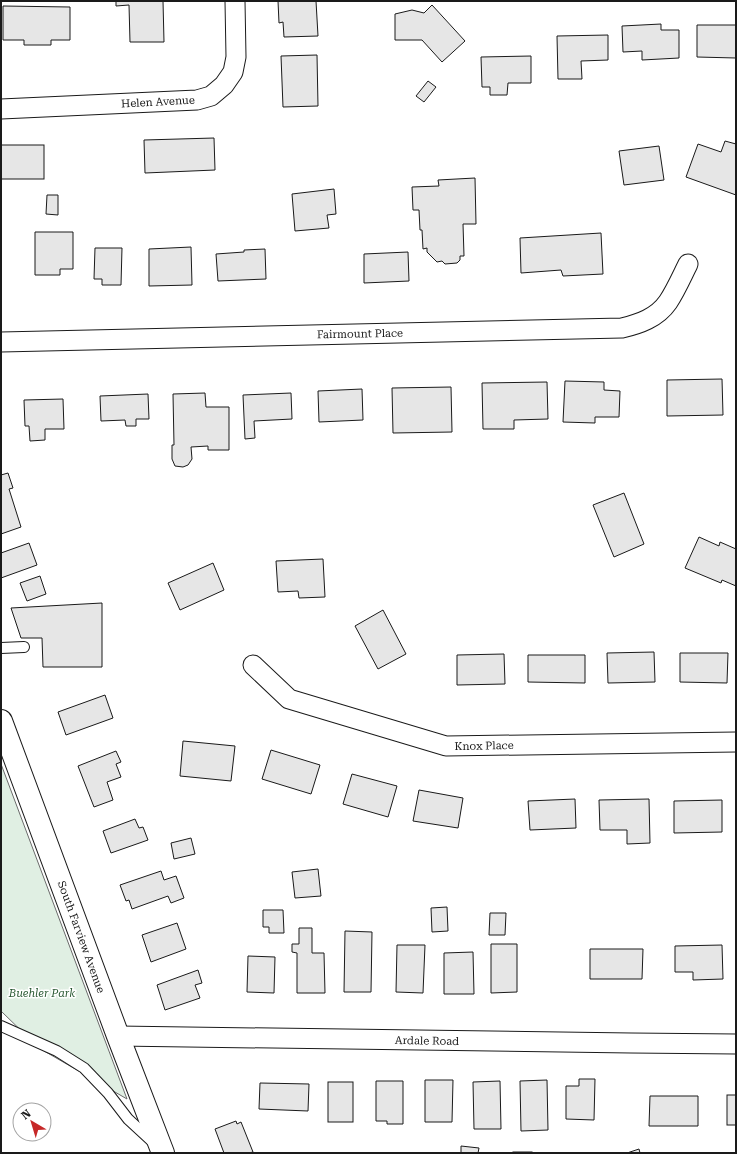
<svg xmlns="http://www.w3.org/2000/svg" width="737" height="1154" font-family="'Roboto Serif',serif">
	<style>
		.green { fill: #e0efe3; stroke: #6a6a6a }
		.building { fill: #e6e6e6; stroke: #1a1a1a }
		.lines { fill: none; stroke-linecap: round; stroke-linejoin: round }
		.service-casing { stroke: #1a1a1a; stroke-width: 12 }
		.minor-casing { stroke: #1a1a1a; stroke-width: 21 }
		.tertiary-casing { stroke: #1a1a1a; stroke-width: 24 }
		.service { stroke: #fff; stroke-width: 10 }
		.minor { stroke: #fff; stroke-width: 19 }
		.tertiary { stroke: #fff; stroke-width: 22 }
		.labels { text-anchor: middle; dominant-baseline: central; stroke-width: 3; stroke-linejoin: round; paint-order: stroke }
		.street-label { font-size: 11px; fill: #1a1a1a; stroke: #fff }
		.park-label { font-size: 11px; font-style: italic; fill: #2b5a34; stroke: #fff }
	</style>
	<rect width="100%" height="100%" fill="#fff"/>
	<path class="green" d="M1,764L127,1099L39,1048L1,1011Z"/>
	<g class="building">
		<path d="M116,1H163L164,42H130L129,5L116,6Z"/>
		<path d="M278,1H316L318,36L284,37L283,22L279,23Z"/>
		<path d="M432,5L465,41L442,62L422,40H395V14L412,10L424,13Z"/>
		<path d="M3,6L70,7V40H51V45H24V40H3Z"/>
		<path d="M661,24V30H679V58L642,60V51L623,52L622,26Z"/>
		<path d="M697,25H736V58L697,57Z"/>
		<path d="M608,35V60L581,61L582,79H558L557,36Z"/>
		<path d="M317,55L318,106L283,107L281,56Z"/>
		<path d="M531,56V83H508L507,95H490V87H482L481,57Z"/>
		<path d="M428,81L436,87L424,102L416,96Z"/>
		<path d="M214,138L215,170L145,173L144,140Z"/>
		<path d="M725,141L736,144V195L686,177L698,144L721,152Z"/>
		<rect x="1" y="145" width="43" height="34"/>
		<path d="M659,146L664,180L624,185L619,151Z"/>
		<path d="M475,178L476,224H463L464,256H460V260L457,263L445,264L442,261L437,262L427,252V248L423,249L422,230H420L419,210H413L412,187L439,186L438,180Z"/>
		<path d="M334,189L336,214L327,215L329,228L295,231L292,194Z"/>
		<path d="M47,195H58V215L46,214Z"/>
		<path d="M35,232H73V269H60V275H35Z"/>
		<path d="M601,233L603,274L563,276L561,270L521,273L520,238Z"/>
		<path d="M191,247L192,285L149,286V249Z"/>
		<path d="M95,248H122L121,285H102V279H94Z"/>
		<path d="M265,249L266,279L218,281L216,254L244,252V250Z"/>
		<path d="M408,252L409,281L364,283V254Z"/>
		<path d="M722,379L723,415L667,416V380Z"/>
		<path d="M565,381L604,382V390L620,391L619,417H595V423L563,422Z"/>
		<path d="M547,382L548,419L514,420V429H483L482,383Z"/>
		<path d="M451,387L452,432L393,433L392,388Z"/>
		<path d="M362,389L363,420L319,422L318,391Z"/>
		<path d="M205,393L206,407H229V450H208V446L191,447L192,459L188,465L183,467L175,466L172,459V445H174L173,394Z"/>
		<path d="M291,393L292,419L254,421L255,438L245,439L243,395Z"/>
		<path d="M148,394L149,419H136V426H126L125,420L101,421L100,396Z"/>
		<path d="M63,399L64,429H45V440L30,441L29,426H25L24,400Z"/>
		<path d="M8,473L13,488L9,489L21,527L1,534V475Z"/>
		<path d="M624,493L644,544L614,557L593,505Z"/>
		<path d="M699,537L719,546L720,542L736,549V586L722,580L721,583L685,568Z"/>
		<path d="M29,543L37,565L1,578V553Z"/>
		<path d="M323,559L325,597L299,598L298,591L278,592L276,561Z"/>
		<path d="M213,563L224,590L180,610L168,583Z"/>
		<path d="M40,576L46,594L27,601L20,583Z"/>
		<path d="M102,603V667H43L42,638H21L11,608Z"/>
		<path d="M383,610L406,654L378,669L355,626Z"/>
		<path d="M654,652L655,682L608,683L607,653Z"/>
		<path d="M680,653H728L727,683L680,682Z"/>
		<path d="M504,654L505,684L457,685V655Z"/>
		<path d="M528,655H585V683L528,682Z"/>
		<path d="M105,695L113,718L66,735L58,712Z"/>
		<path d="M183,741L235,746L231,781L180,776Z"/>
		<path d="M271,750L320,765L311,794L262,779Z"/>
		<path d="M116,751L121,762L116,764L121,777L107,782L113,800L94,807L78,766Z"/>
		<path d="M352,774L397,786L388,817L343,804Z"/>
		<path d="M419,790L463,798L458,828L413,821Z"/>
		<path d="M575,799L576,828L530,830L528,801Z"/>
		<path d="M649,799L650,843L627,844V830H600L599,800Z"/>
		<path d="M722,800V832L674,833V801Z"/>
		<path d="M135,819L139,828L143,827L148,840L111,853L103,831Z"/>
		<path d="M191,838L195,854L174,859L171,843Z"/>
		<path d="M318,869L321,896L295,898L292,872Z"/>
		<path d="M161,871L164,880L176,876L184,898L171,903L168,896L132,909L129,900L126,901L120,885Z"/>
		<path d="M447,907L448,931L432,932L431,908Z"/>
		<path d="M263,910H283L284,933H269V927H263Z"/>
		<path d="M490,913H506L505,935H489Z"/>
		<path d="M177,923L186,949L151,962L142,935Z"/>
		<path d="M299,928H312V953H324L325,993H297V953L292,952V944H299Z"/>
		<path d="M345,931L372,932L371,992H344Z"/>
		<path d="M491,944H517V992L491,993Z"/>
		<path d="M397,945H425L423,993L396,992Z"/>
		<path d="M722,945L723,979L693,980V972H675V946Z"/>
		<path d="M590,949H643L642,979H590Z"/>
		<path d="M473,952L474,994H444V953Z"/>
		<path d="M248,956L275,957L274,993L247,992Z"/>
		<path d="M198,970L202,983L195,985L200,998L165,1010L157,985Z"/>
		<path d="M579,1079H595L594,1120L566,1119V1086H579Z"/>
		<path d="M425,1080H453L452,1122H425Z"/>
		<path d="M547,1080L548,1130L521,1131L520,1081Z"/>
		<path d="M376,1081H403V1124H387V1121H376Z"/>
		<path d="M500,1081L501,1129H474L473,1082Z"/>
		<rect x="328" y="1082" width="25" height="40"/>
		<path d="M260,1083L309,1084L308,1111L259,1109Z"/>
		<rect x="727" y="1095" width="9" height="30"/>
		<path d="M650,1096H698V1126H649Z"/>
		<path d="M236,1121L237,1124L241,1122L253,1152L249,1153H224L215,1129Z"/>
		<path d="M461,1146L479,1148L478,1153H461Z"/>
		<path d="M639,1149L640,1153H627Z"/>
		<rect x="513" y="1152" width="19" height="1"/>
	</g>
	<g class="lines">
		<defs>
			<g id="service">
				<path d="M1,648L24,647"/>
				<path d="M1,1026L57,1051L84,1068L108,1093L128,1119L154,1143"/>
			</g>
			<g id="minor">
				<path d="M1,109L197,100L211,96L224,85L233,72L236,57L235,1"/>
				<path d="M1,342L622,328C639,324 657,318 668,302C676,290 682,276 688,264"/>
				<path d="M253,665L289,699L446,746L736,742"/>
				<path d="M118,1036L631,1043L736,1044"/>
			</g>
			<path id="tertiary" d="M1,721L118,1036L163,1153"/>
		</defs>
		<use href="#service" class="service-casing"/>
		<use href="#minor" class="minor-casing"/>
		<use href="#tertiary" class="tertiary-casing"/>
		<use href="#service" class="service"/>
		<use href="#minor" class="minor"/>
		<use href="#tertiary" class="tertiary"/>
	</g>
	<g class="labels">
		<g class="street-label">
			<text transform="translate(158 102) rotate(-3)">Helen Avenue</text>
			<text transform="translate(360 334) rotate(-1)">Fairmount Place</text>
			<text transform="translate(484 746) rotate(-1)">Knox Place</text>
			<text transform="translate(81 937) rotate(70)">South Farview Avenue</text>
			<text transform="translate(427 1041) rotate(1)">Ardale Road</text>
		</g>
		<g class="park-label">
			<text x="42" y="993">Buehler Park</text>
		</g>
	</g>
	<rect width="737" height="1154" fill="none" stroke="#1a1a1a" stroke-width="4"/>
	<g transform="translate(32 1122) rotate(322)"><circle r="19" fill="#ffffff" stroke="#a3a3a3"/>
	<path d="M0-3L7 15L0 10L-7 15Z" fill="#c62828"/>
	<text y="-6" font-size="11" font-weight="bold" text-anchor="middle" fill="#1a1a1a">N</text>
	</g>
</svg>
